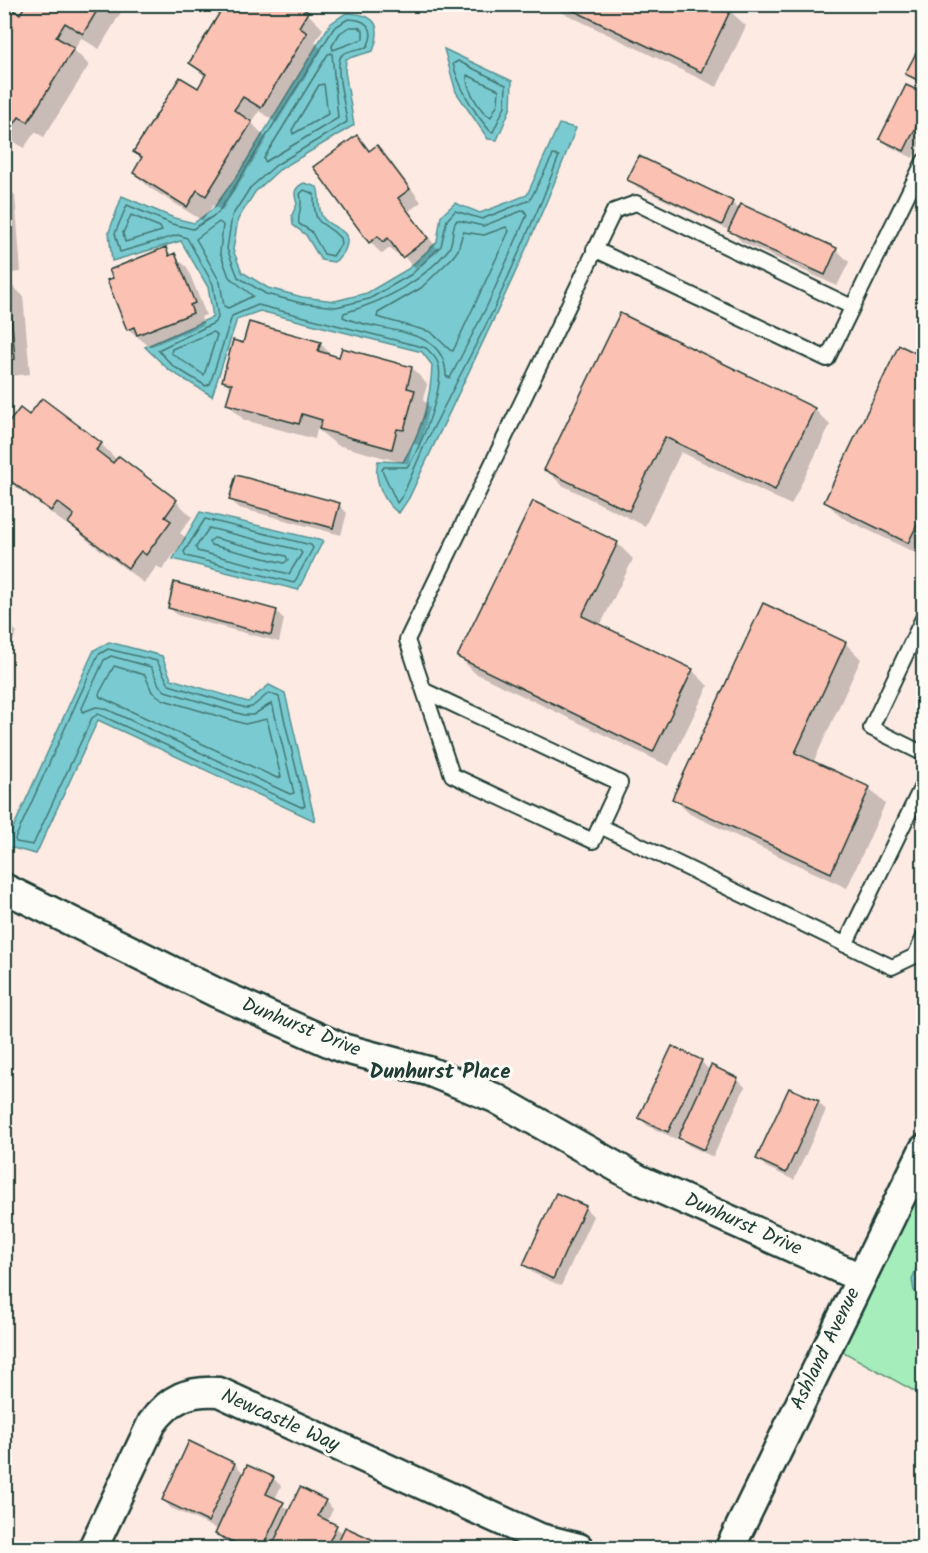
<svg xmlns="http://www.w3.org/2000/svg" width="928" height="1553" font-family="Kalam,sans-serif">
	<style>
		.green { fill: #a5eebc; stroke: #629678; stroke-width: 1.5 }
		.water { fill: #7acbd1; stroke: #569292; stroke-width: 1.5 }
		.shadow { fill: #0003 }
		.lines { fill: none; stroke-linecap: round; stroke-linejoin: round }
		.shore { stroke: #437673; stroke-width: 1.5 }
		.building { fill: #fbc1b3; stroke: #1f3d34; stroke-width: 1.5 }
		.lane-casing { stroke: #1f3d34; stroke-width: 18 }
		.street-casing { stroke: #1f3d34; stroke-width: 33 }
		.lane { stroke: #fdfcf7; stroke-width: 14 }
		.street { stroke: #fdfcf7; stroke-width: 28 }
		.labels { text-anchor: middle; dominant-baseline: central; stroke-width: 6; stroke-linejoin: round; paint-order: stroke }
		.street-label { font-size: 20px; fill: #1f3d34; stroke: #fdfcf7 }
		.neighbourhood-label { font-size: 21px; font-weight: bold; fill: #1f3d34; stroke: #fdfcf7 }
	</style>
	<rect width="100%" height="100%" fill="#fceae3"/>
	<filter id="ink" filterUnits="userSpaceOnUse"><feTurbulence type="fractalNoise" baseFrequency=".0167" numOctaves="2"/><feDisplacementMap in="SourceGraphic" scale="12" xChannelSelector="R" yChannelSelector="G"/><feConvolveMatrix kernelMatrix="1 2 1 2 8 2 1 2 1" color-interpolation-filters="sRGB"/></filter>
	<g filter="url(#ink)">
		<path class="green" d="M923,1187V1396L840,1350Z"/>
		<g class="water">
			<path d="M346,13C375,14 383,24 373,51L346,59L345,71L354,125L279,170L255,192L238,219L233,250L242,272L268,288L302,297L335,301L367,293L408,269L437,242L441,216L455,203L480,213L527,195L559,124L576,128C528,255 466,375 409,498L399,513C384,504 373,478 378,461L403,462C421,432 431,400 432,365L422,352L260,311L237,319L212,396L169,370L145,347L213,317L208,287L181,241L112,261L109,232L122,196L174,218L194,223L213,209L239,173L330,24Z"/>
			<path d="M444,49L512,81L511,107L497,140L488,139L456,92Z"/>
			<path d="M304,183L317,187C321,196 317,206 322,216C328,229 353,227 346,247C344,254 340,258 334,262L321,260L306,235L293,225L292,215L297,204C294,194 293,188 304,183Z"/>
			<path d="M200,512L323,541L298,590L173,559Z"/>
			<path d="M109,642L162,656L171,679L248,702L269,685L285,693L315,821L98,720L36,854L5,846L94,650Z"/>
			<path d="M923,1248L924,1296H923L914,1291L912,1280Z"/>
		</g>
		<g class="shadow">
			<path d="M27,4H126L99,49L81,38L74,50L89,65L44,137L35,132L24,148L4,135V7L20,16Z"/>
			<path d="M545,4H717L730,11L746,26L717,87Z"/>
			<path d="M307,13L323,29L315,42L322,50L277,123L259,111L252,123L267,139L222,211L213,205L203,221L150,188L135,173L142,159L135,152L199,90L206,78L191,63Z"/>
			<path d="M924,41V88L907,74Z"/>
			<path d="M924,95V135L913,158L889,146L881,138Z"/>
			<path d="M357,137L371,152L377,147L389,159L421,202L409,211L439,251L415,269L399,251L396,254L390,248L382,254L370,242Z"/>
			<path d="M629,179L732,203L740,210L741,206L836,249L849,262L837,286L742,242L731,231L637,187Z"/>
			<path d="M4,184L15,195L21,272L12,273L13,286L23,296L30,374L9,376V384H4Z"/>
			<path d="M165,249L187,267L206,315L201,317L204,325L150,347L128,329Z"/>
			<path d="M620,315L814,409L830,425L791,505L681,452L645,526L562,485L546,470Z"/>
			<path d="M320,343L333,357L412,368L427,384L423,400L430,407L420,445L413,444L408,464L337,445L317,429L315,439L244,420L228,404L232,389L223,380L244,345Z"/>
			<path d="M924,358V557L841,517L825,501Z"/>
			<path d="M29,417L101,444L117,460L176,501L192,517L180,533L186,538L162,570L157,566L144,583L86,539L69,523L67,525L4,478V432Z"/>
			<path d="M231,500L339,505L347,513L341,535L239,508Z"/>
			<path d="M617,543L633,559L600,626L692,670L708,686L669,766L475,673L459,657Z"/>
			<path d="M169,607L276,611L284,619L279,642L177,615Z"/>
			<path d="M4,619L17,632L4,659Z"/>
			<path d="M845,643L861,659L813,763L869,788L885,804L847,888L690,814L674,799Z"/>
			<path d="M701,1061L710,1071L737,1079L745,1087L713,1157L688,1145L678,1135L676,1139L648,1126L640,1118Z"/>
			<path d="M818,1102L826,1110L794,1180L766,1167L758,1159Z"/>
			<path d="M585,1208L593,1216L561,1286L533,1273L525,1265Z"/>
			<path d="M235,1464L244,1474L273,1478L281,1486L275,1499L291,1511L325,1501L333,1509L327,1522L343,1533L346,1529L389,1548H240L225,1542L217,1534L219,1530L171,1508L163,1500Z"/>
		</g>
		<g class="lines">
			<g class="shore">
				<path d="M348,19C366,19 377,28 367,47C361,49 345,50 341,56C334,68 346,107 347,122L276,165L250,188L232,216L227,249L238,277L266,294L301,303L336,307L369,299L412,274L441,246L447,220L455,211L482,219L530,200L553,155L559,156L542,200L494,309L424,446L403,495L397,503L382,470L384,467H407C420,451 446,384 438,363C436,357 430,352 426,348L258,305L232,316L210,384L206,386L173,366L158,350L214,323L218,318L213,284L187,238L178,235L120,252L115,233L127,205L172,224L193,229L218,213L334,28Z"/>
				<path d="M349,27H358L363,30V39L333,50L332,46L340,33Z"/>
				<path d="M332,53L338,118L265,162L264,158L328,54Z"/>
				<path d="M458,61L506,85L505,106L493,132L490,131C473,111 460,90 453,64Z"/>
				<path d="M467,75L499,90L498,103L491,117C480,113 465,86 467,75Z"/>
				<path d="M324,84L328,114L293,134L292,130L319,85Z"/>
				<path d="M304,190L314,194C314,232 322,217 340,238L341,244L333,256L324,254L311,231L299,224C297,212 304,206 300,194Z"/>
				<path d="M524,210L527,215L487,306L450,378L446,376C446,324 378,334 343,317L344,313C382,302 422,282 448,250C455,241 450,228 457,220L483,226Z"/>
				<path d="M131,215L160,227L162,231L125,242L123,233Z"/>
				<path d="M219,222L223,225L220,252L229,277L253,296L228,308L224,306L220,282L196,239Z"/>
				<path d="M506,227L509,231L453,351L450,350L431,332L377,317L378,313L421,288L452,258L458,250L463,232L484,235Z"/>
				<path d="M213,332L217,335L204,375L171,353L172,349Z"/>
				<path d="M205,519L311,545L313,548L294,583L186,556L184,552Z"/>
				<path d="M209,528L299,550L302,553L289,574L197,551L196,547Z"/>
				<path d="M214,538L286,556L288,560L284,563L211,545L209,542Z"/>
				<path d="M108,649L157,661L169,685L246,708L252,707L269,693L279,697L305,806L301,807L98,714L92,718L33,845L16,842L15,839L98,655Z"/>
				<path d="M111,656L151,667L159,685L165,691L244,715H253L272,703L294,793L290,794L104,708L96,707L83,712L82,708L104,660Z"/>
				<path d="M114,666L145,675L152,692L164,700L245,724L267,719L281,777L277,778L100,697L99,694Z"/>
			</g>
		</g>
		<g class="building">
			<path d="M26,4H101L83,34L65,23L56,37L74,48L28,122L19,117L8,133L4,131V5L20,14Z"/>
			<path d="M225,4H296L308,12L299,27L307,33L261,108L243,97L234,110L252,122L206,196L197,190L187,207L133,173L142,157L133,152L180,77L198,88L206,74L189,63Z"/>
			<path d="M560,4H721L731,9L701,72Z"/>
			<path d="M924,38V83L905,74Z"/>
			<path d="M906,85L924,93V111L904,151L879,139Z"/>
			<path d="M357,135L369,151L377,145L410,189L398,198L428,238L402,258L388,238L383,242L378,236L369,243L313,167Z"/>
			<path d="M639,156L733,201L722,225L627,180Z"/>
			<path d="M741,204L837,248L825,275L728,231Z"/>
			<path d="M166,247L169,256L175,253L195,303L190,305L193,313L137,335L134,327L127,330L107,280L113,278L109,270Z"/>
			<path d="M4,279H8L15,359L4,360Z"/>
			<path d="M620,313L815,408L775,490L665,437L629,511L544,470Z"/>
			<path d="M249,322L321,342L318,351L339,357L342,348L412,367L407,388L415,390L404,430L397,429L392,449L319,429L322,420L302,414L299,424L226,404L232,384L222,381L233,340L243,343Z"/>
			<path d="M899,345L924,357V511L908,543L824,502Z"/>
			<path d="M42,398L102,443L96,450L113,463L119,456L177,500L165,517L171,521L146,555L141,551L128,568L68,523L74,515L57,502L51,511L4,476V429L20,408L29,415Z"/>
			<path d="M236,475L340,503L333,528L229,500Z"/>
			<path d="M533,501L618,542L582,616L693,669L653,752L457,657Z"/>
			<path d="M174,582L277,610L271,635L168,608Z"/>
			<path d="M763,603L846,642L795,753L870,787L831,873L672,799Z"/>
			<path d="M672,1046L702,1060L668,1132L638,1118Z"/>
			<path d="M711,1065L738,1078L704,1150L678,1138Z"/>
			<path d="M789,1088L819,1101L786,1173L756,1159Z"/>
			<path d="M556,1193L586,1206L553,1279L523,1265Z"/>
			<path d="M189,1441L235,1463L208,1522L162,1500Z"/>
			<path d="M247,1465L274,1477L266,1494L284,1502L262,1548H247L215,1534Z"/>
			<path d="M300,1487L326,1500L318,1516L337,1525L326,1548H271Z"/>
			<path d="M345,1527L391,1548H335Z"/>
		</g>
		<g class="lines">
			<defs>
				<g id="lane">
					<path d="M594,249L827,359L924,161"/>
					<path d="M924,616L871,728L924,754"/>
					<path d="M425,691L620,783L593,841L452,775L407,640L614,211L636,203L852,307"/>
					<path d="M600,826L892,967L915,956L924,937"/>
					<path d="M845,945L924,782"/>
				</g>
				<g id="street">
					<path d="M4,888L217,993L342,1048L428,1071L495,1098L638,1179L861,1278"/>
					<path d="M93,1548L152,1423C170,1398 189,1390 219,1392L540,1538L579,1548"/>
					<path d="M730,1548L924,1149"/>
				</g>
			</defs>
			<use href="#lane" class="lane-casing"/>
			<use href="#street" class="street-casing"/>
			<use href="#lane" class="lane"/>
			<use href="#street" class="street"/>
		</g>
	</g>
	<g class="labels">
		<g class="street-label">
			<text transform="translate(301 1028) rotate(22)">Dunhurst Drive</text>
			<text transform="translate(743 1225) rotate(24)">Dunhurst Drive</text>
			<text transform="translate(826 1349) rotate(-64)">Ashland Avenue</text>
			<text transform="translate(280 1421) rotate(24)">Newcastle Way</text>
		</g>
		<g class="neighbourhood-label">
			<text x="440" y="1072">Dunhurst Place</text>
		</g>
	</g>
	<rect width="928" height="1553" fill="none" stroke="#fdfcf7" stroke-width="24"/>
	<rect x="12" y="12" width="904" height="1529" fill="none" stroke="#1f3d34" stroke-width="2" filter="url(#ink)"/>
</svg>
